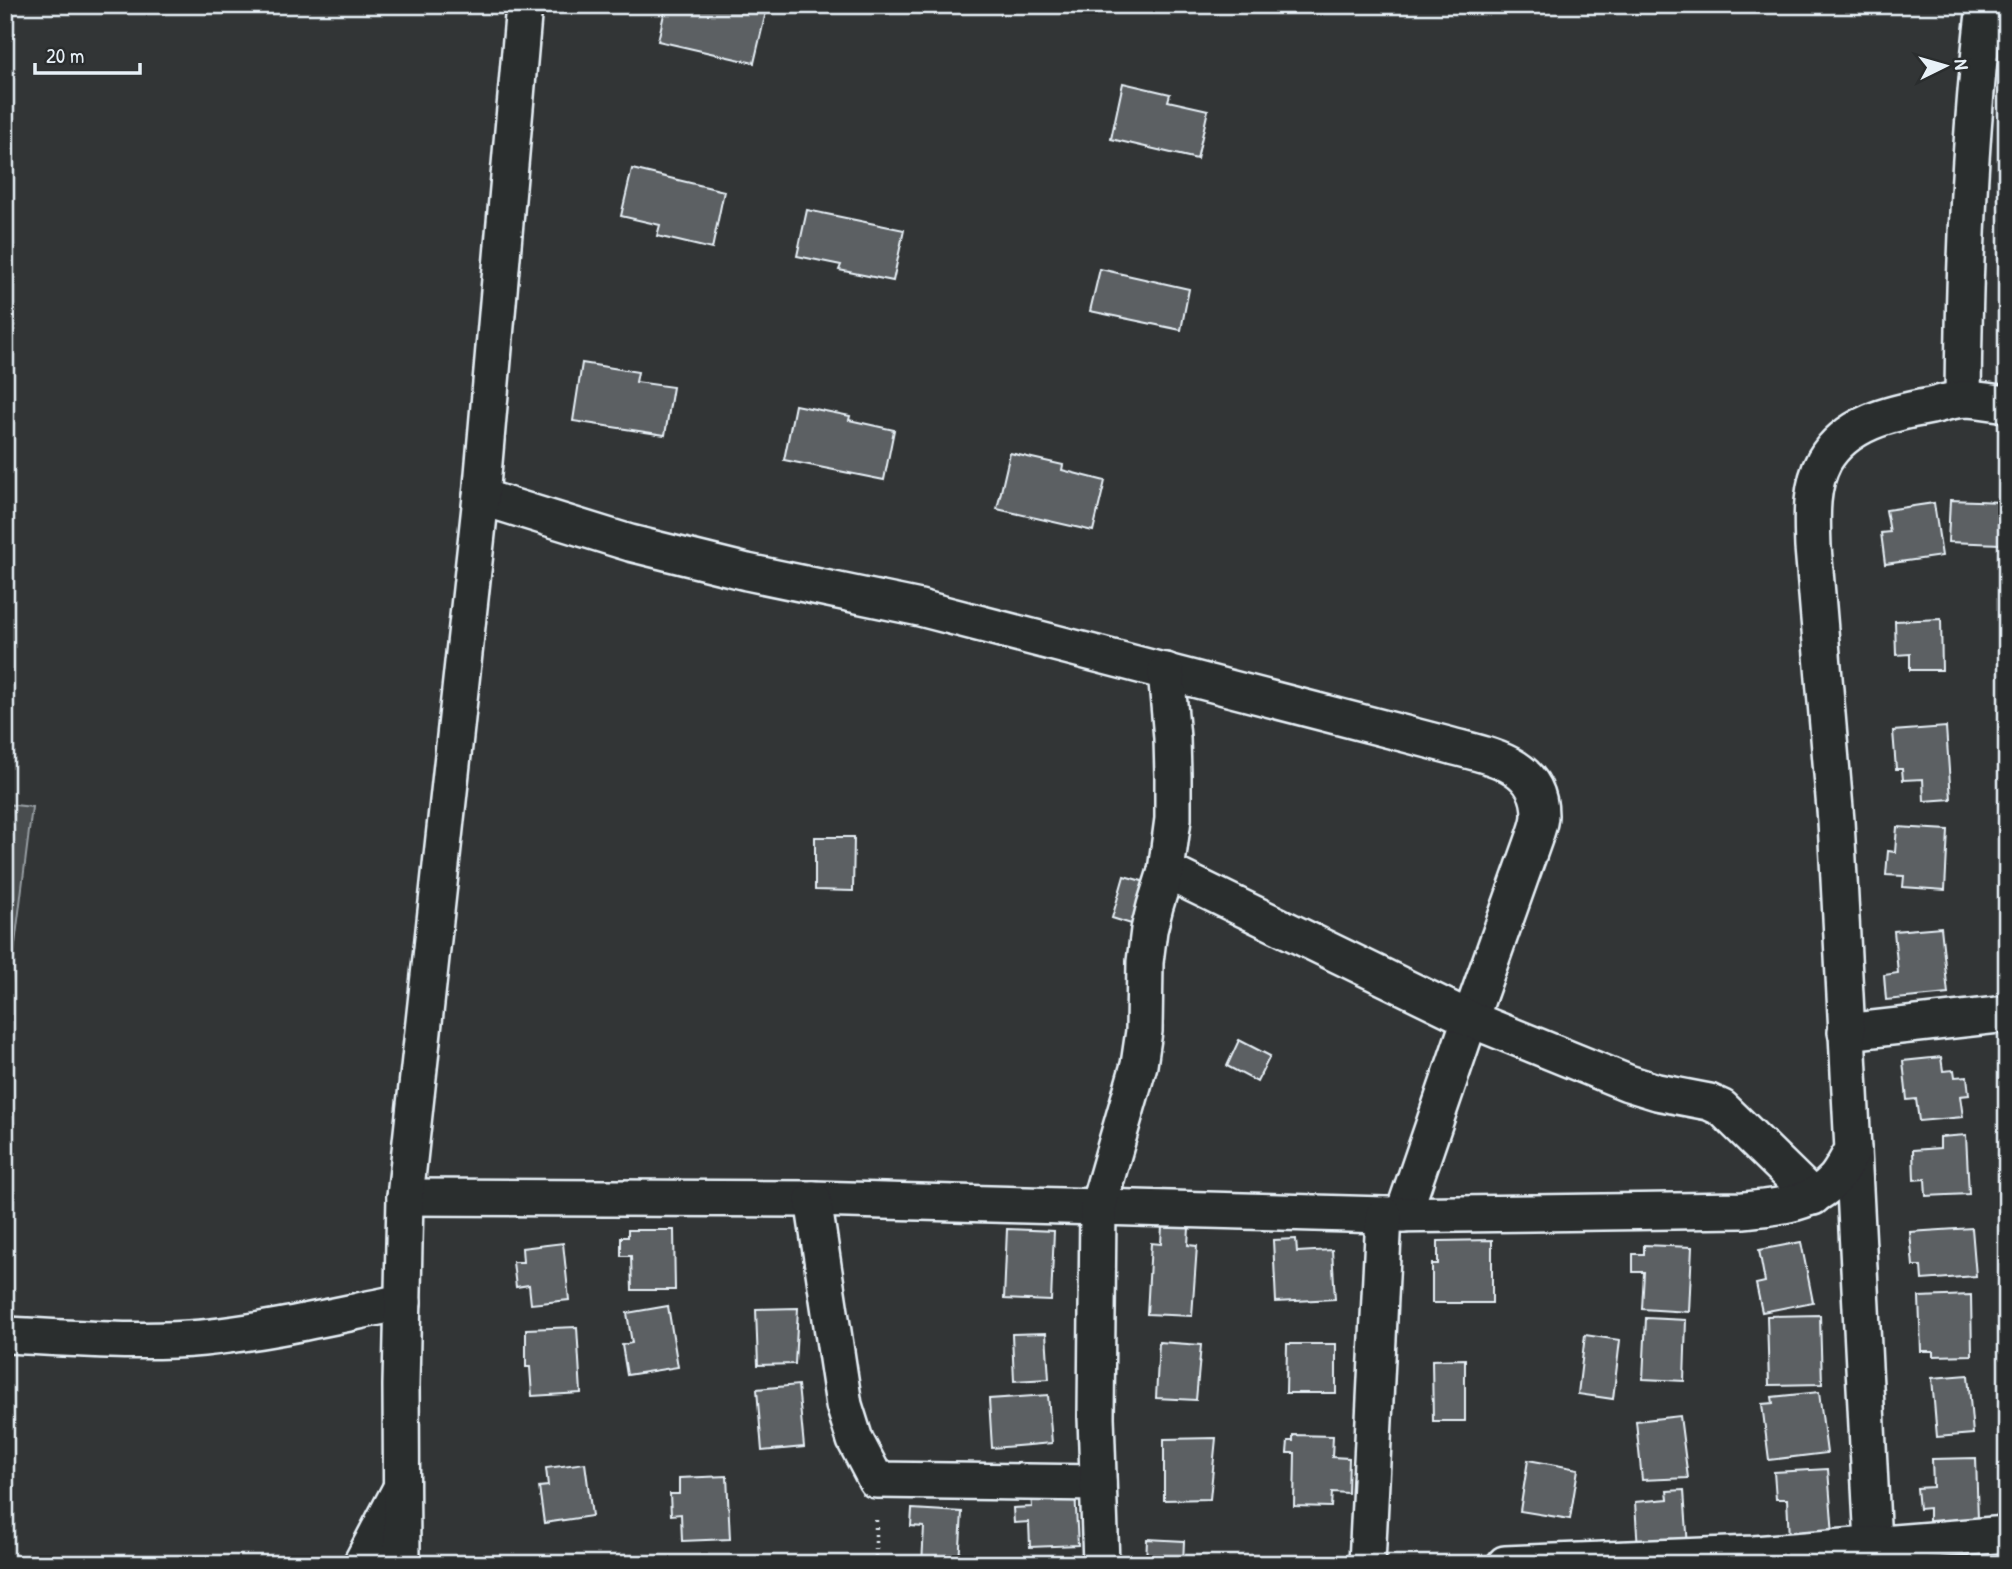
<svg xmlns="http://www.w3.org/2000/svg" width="2012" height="1569" font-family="'Patrick Hand',sans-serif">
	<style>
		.green { fill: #494d4f; stroke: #989fa4; stroke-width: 2 }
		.building { fill: #5c6063; stroke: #e8f1f8; stroke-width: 2 }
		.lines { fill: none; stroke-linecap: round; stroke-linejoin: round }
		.minor-casing { stroke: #e8f1f8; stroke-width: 40 }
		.path { stroke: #e8f1f8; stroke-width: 4.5; stroke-dasharray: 2 5; stroke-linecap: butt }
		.minor { stroke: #2a2d2e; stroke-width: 35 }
	</style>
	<rect width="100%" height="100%" fill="#323536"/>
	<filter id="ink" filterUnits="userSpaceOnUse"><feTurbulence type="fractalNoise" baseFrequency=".0143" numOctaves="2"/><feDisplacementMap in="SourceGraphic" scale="14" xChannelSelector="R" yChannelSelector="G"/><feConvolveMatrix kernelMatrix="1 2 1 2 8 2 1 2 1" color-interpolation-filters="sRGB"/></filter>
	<g filter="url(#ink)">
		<path class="green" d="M5,804L32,807L5,1025Z"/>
		<g class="building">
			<path d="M666,5H736L766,12L754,63L658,41Z"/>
			<path d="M1123,83L1170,94L1168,101L1208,110L1197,159L1111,139Z"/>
			<path d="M632,169L724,191L712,249L657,236L660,225L621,216Z"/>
			<path d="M807,210L904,230L893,281L839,270L841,265L797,256Z"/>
			<path d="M1100,269L1189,289L1181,330L1090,311Z"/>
			<path d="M582,363L638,372L636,382L673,387L665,435L573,421Z"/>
			<path d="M795,405L850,416L849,420L894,430L884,480L784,460Z"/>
			<path d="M1010,453L1063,465L1062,470L1105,481L1093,531L997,509Z"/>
			<path d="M1950,500L2002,502L2001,544L1948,542Z"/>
			<path d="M1934,503L1942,556L1885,564L1881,533L1890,532L1886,510Z"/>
			<path d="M1941,619L1942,670H1910V654L1896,655L1895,621Z"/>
			<path d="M1946,727L1951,799L1924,801L1923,779L1903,780L1902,769H1896L1893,731Z"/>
			<path d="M1897,827L1948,830L1945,890L1903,887L1904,876L1886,875L1888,851L1895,852Z"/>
			<path d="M815,837H854L853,891L815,890Z"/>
			<path d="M1124,876L1153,884L1141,927L1112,918Z"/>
			<path d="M1941,927L1948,994L1886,1000L1884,975L1898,973L1894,931Z"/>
			<path d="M1239,1040L1270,1056L1257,1082L1227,1066Z"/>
			<path d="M1941,1057L1943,1071L1954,1070L1955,1077L1967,1076L1969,1095L1960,1096L1963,1117L1919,1121L1916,1099L1907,1100L1903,1061Z"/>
			<path d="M1966,1135L1969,1194L1926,1196L1925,1179L1914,1180L1913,1150L1940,1148V1137Z"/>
			<path d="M1162,1226L1189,1228L1188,1245L1197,1246L1192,1316L1147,1314L1151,1243L1161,1244Z"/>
			<path d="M1972,1228L1976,1276L1922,1280L1921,1266H1913L1910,1232Z"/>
			<path d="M1007,1229L1054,1231L1051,1301L1004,1299Z"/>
			<path d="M628,1230H674L675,1290H632L631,1256H621V1237H628Z"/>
			<path d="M1296,1239L1297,1252L1332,1250L1335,1299L1276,1302L1273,1240Z"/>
			<path d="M1492,1240V1303H1432V1264H1438V1241Z"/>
			<path d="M1801,1242L1813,1302L1762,1312L1756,1284L1765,1282L1759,1250Z"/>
			<path d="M563,1243L569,1300L531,1304L529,1285L516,1287L513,1262H523L522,1248Z"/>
			<path d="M1644,1245L1692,1247L1689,1312L1642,1309L1644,1272H1633V1254H1644Z"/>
			<path d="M1971,1295L1972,1355L1933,1356V1351H1921L1919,1297Z"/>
			<path d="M668,1306L678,1367L627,1375L622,1345L632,1343L627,1313Z"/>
			<path d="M798,1308L795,1364L758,1365L756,1309Z"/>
			<path d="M1820,1315L1822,1384L1769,1385L1767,1316Z"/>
			<path d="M1646,1318L1686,1320L1684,1381L1643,1379Z"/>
			<path d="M577,1327L581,1393L532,1396L530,1367H526V1329Z"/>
			<path d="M1046,1333L1049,1379L1014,1381L1012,1334Z"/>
			<path d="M1585,1335L1620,1340L1613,1399L1578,1394Z"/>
			<path d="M1159,1342L1201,1345L1196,1400L1156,1398Z"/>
			<path d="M1287,1344H1336V1393H1286Z"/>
			<path d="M1465,1359V1421H1433L1432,1360Z"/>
			<path d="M1968,1375L1973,1434L1937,1437L1932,1378Z"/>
			<path d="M798,1385L804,1447L762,1451L757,1389Z"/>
			<path d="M1819,1392L1827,1453L1769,1460L1762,1404L1773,1403L1772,1397Z"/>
			<path d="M1048,1395L1052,1443L992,1448L989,1399Z"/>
			<path d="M1680,1416L1688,1478L1642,1480L1636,1421Z"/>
			<path d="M1293,1435L1333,1436L1332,1457L1349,1458L1348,1493L1332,1492L1331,1507L1294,1506L1295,1453H1287L1288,1441H1293Z"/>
			<path d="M1216,1438L1210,1499L1164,1500V1439Z"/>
			<path d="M1976,1458L1978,1520L1929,1522V1508L1919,1509L1917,1488L1933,1487L1932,1459Z"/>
			<path d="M1528,1460L1578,1469L1570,1519L1520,1511Z"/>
			<path d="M585,1463L592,1516L544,1523L539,1487L548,1486L546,1468Z"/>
			<path d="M1828,1469L1833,1535L1789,1538L1787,1499H1776L1774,1472Z"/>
			<path d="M727,1476L730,1539L682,1541L681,1514L671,1515L670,1494H679V1478Z"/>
			<path d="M1684,1490L1688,1547L1638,1550L1635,1502L1668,1499L1667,1491Z"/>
			<path d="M1075,1491L1078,1545L1030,1547L1029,1522L1014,1523L1013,1508L1032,1507L1031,1494Z"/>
			<path d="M912,1509L962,1512L959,1564H922L924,1527L911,1526Z"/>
			<path d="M1147,1539L1184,1541L1183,1564H1146Z"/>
			<path d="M1969,1558V1564H1927V1559Z"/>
			<path d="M862,1560V1564H814V1562Z"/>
		</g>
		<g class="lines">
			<defs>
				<g id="minor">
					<path d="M1963,399C1964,268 1969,136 1985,5"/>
					<path d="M481,497L630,543L747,572L920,608L1448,745C1487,756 1540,762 1540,815C1540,822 1537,830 1535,836L1470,1019L1403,1215"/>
					<path d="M1166,871L1470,1019L1628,1083L1657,1092L1709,1102L1722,1108L1813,1197"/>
					<path d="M1846,1032L2007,1014"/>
					<path d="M1853,1150L1874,1564"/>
					<path d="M405,1197L813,1199L1384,1215L1743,1210C1776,1207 1812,1205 1835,1179C1842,1171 1847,1159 1853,1150L1836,821L1813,547C1812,519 1810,487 1824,461C1846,423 1891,413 1931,406C1942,403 1953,400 1963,399C1977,399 1993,402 2007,404"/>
					<path d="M813,1199L844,1405L855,1440L876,1480L1098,1483"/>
					<path d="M5,1335C71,1338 138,1344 203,1338C270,1331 337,1315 403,1302"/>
					<path d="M361,1564L400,1490"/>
					<path d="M402,1564L401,1385L405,1197L481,497L524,5"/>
					<path d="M1101,1564L1096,1417L1098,1207L1139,1065L1144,1031L1145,962L1149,930L1155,906L1166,871L1173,819V776L1172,738L1166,671"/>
					<path d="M1367,1564L1384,1215"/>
					<path d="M1505,1564L1754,1554L2007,1534"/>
				</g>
			</defs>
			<use href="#minor" class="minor-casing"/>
			<path class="path" d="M876,1564V1516"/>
			<use href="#minor" class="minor"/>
		</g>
	</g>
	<rect width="2012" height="1569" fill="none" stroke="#2a2d2e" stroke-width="28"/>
	<rect x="14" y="14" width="1984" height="1541" fill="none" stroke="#e8f1f8" stroke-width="2.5" filter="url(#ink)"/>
	<g transform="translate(1945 66) rotate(85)" stroke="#2a2d2e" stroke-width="5" paint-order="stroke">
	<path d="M0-5L12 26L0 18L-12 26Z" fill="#e8f1f8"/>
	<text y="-10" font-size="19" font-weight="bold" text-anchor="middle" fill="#e8f1f8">N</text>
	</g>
	<path d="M35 63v10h105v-10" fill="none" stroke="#e8f1f8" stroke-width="3.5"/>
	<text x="46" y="63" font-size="21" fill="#e8f1f8" stroke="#2a2d2e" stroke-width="5" paint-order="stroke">20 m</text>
</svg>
